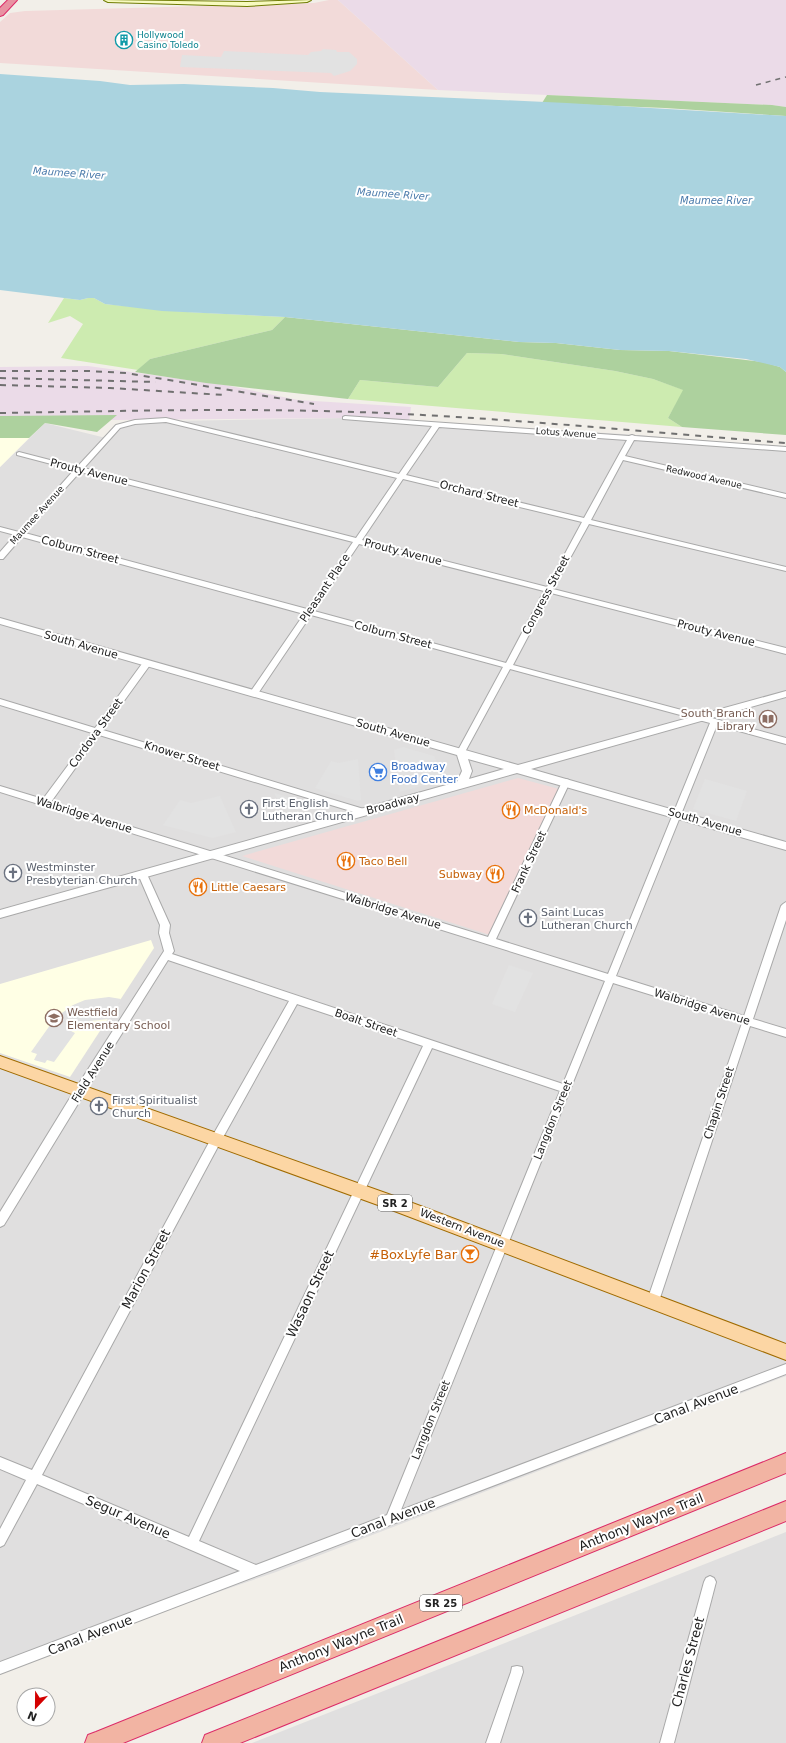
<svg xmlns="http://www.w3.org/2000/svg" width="786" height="1743" font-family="'DejaVu Sans',sans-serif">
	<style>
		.residential { fill: #e0dfdf }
		.commercial { fill: #f2dad9 }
		.industrial { fill: #ebdbe8 }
		.education { fill: #ffffe5 }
		.grass { fill: #cdebb0 }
		.forest { fill: #add19e }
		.parking { fill: #e2e2e2 }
		.water { fill: #aad3df }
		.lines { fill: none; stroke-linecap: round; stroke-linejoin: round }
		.minor-casing { stroke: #a9a9a9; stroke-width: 2 }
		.tertiary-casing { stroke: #a9a9a9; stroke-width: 2 }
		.secondary-casing { stroke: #707d05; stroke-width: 2 }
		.primary-casing { stroke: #a06b00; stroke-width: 2 }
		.trunk-casing { stroke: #dc2a67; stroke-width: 2 }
		.motorway-casing { stroke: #dc2a67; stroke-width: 2 }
		.minor { fill: #fff; fill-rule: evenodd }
		.tertiary { fill: #fff; fill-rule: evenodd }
		.secondary { fill: #f7fabf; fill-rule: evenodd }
		.primary { fill: #fcd6a4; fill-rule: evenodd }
		.trunk { fill: #f2b4a3; fill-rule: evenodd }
		.motorway { fill: #e892a2; fill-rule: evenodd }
		.rail-far1 { stroke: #707070; stroke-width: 1.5; stroke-dasharray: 5 5; stroke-linecap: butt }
		.rail { stroke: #707070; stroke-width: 2; stroke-dasharray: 6 6; stroke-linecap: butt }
		.labels { text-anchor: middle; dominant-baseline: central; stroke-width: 4; stroke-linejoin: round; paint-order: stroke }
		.far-culture-label { font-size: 9px; fill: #0d838f; stroke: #fff; text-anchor: start }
		.far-street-label { font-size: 9px; fill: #222; stroke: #fff }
		.far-water-label { font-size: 10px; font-style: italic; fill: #4a7aab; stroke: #fff }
		.shield { fill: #fff; stroke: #646464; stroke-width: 1 }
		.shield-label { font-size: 10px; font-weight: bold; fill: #222 }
		.street-label { font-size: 11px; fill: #222; stroke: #fff }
		.education-label { font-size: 11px; fill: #785e54; stroke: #fff; text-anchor: end }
		.shop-label { font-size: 11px; fill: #366cbe; stroke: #fff; text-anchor: start }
		.worship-label { font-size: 11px; fill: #5b616d; stroke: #fff; text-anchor: start }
		.food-label { font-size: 11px; fill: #c56008; stroke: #fff; text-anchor: start }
		.near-food-label { font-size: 13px; fill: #c56008; stroke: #fff; text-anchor: end }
		.near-street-label { font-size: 13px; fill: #222; stroke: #fff }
	</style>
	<rect width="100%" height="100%" fill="#f2efe9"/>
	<g class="residential">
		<path d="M345,418L623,434L786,447V1376L276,1572L0,1667V467L45,423L106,438L123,424L172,421Z"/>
		<path d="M786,1532V1743H252Z"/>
	</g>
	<g class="commercial">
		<path d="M329,0H338L438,90L0,63V22L10,13L25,11L314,3Z"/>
		<path d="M518,778L559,789L490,935L242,856Z"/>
	</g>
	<g class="industrial">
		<path d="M338,0H786V107L772,105L438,90Z"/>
		<path d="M88,366L225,385L298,400L411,407L409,422L345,418L0,421V367Z"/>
	</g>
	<g class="education">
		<path d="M0,438H29L0,467Z"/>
		<path d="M151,940L154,948L70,1077L0,1053V984Z"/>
	</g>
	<g class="grass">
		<path d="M64,298L80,300L88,298H94L105,304L187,312L285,317L272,330L150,359L138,370L61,358L83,324L70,316L48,323Z"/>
		<path d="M467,353L501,354L615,371L653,379L684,390L668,418L682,427L348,399L360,380L438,387Z"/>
	</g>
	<g class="forest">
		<path d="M547,95L772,105L786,107V116L665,108L542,103Z"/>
		<path d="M285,317L519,342L556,343L620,350L669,351L763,362L780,367L786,372V435L682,427L668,418L683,390L653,379L615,371L501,354L467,353L438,387L360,380L348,399L206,383L135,372L150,359L272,330Z"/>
		<path d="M117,415L97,432L45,423L29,438H0V416Z"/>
	</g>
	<g class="parking">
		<path d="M323,49L336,50L337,52H349L357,59V64L350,71L334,76L331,73L180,67L182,55L221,57L224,51L308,55L311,52L321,51Z"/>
		<path d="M403,747L434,756L445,780L400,792L394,750Z"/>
		<path d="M358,759L361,800L358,801L315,788L331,761L338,763Z"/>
		<path d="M705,779L747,791L736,821L693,809Z"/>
		<path d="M274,793L294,799L302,818L291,821L282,802H279Z"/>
		<path d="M220,796L236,832L212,838L163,825L180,800L191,803Z"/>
		<path d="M509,965L533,973L515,1012L492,1004Z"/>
		<path d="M109,997L121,999L118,1004L121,1005L116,1014L111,1013L109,1019L90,1021L77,1030L70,1028L69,1030L75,1033L54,1062L47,1060L45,1063L34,1060L37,1054L31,1052L53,1021L62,1013L73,1005L85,1000Z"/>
	</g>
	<path class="water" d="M0,74L100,81L130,85L184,84L273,88L320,92L567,103L786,116V372L780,367L746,359L669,351L620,350L556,343L519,342L285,317L162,311L105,304L94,298H88L80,300L0,290Z"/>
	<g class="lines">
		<defs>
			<g id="minor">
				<path d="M345,416L629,436L632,435L635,436L786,447V451L634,440L625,456L786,494V498L623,460L591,520L786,567V571L589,524L553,589L786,648V654L551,593L513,665L786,738V744L717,725L616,976L744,1016L781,906L783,904L786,902V920L753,1019L786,1029V1037L750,1026L659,1301L657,1305L653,1306L649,1305L647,1301L742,1023L613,983L401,1510L786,1364V1374L0,1674V1662L240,1571L37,1484L4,1545L0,1547V1529L26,1480L0,1469V1457L32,1470L213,1135L289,1001L168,960L84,1094L4,1225L0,1227V1212L76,1088L164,951L159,933L160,925L138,874L140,872H146L170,925L169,933L174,951L172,954L563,1084L605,981L0,792V786L43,799L92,733L0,705V699L95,728L144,661H150L151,663L150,665L103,730L367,810L368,812L367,814L364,815L99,735L51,802L488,937L562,782L566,779L569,780L570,782L496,939L608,974L710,723L510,669L465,752L461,755L457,752L503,667L311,615L257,695H251L250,693L251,691L304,614L22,537L3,559H0V552L15,535L0,531V527L19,532L74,470L17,455V453L19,452L77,467L116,425L135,420L166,418L399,474L432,426L343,419V417ZM166,422L397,478L356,538L84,468L120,428L135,424ZM439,427L627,440L584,518L406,475ZM80,472L353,542L307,609L25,533ZM403,479L582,522L547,587L362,540ZM359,544L544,591L506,663L314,611ZM297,1004L423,1046L189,1537L42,1475L221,1141ZM432,1048L560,1091L387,1515L256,1565L199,1541Z"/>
				<path d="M710,1576L714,1578L716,1582L674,1743H660L704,1582L706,1578Z"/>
				<path d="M517,1666L522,1667L523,1672L500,1743H486L511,1672L512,1667Z"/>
			</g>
			<path id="tertiary" d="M0,618L518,765L786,691V697L531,769L786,842V850L517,773L0,918V910L457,782L462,771L457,755L0,624ZM468,759L504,769L469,779L472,771Z"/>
			<path id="secondary" d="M104,0L247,2L311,0L307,2L247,6L108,2Z"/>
			<path id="primary" d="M0,1056L394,1196L786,1344V1360L389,1209L0,1068Z"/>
			<g id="trunk">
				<path d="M786,1453V1473L123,1743H85L88,1735L96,1732Z"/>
				<path d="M786,1501V1521L240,1743H202L205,1735Z"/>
			</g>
			<path id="motorway" d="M8,0H17L3,15L0,16V8Z"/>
		</defs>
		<use href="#minor" class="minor-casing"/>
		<use href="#tertiary" class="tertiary-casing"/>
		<use href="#secondary" class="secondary-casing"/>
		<use href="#primary" class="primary-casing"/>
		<use href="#trunk" class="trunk-casing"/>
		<use href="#motorway" class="motorway-casing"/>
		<use href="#minor" class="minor"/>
		<use href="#tertiary" class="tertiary"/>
		<use href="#secondary" class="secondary"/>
		<use href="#primary" class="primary"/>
		<use href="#trunk" class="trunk"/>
		<use href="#motorway" class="motorway"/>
		<path class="rail-far1" d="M756,85L786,77"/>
		<g class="rail">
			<path d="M0,371H88L126,373L314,404"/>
			<path d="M0,378L156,382"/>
			<path d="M0,385L110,388L224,395"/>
			<path d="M0,413C119,411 237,408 356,412C500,417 643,432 786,443"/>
		</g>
	</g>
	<defs>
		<symbol id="building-ring" viewBox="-11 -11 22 22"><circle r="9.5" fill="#fff" stroke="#0f9aa8" stroke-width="1.5"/><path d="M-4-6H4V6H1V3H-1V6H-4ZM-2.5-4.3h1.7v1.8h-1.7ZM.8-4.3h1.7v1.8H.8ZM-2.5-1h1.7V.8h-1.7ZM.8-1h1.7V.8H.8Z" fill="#0f9aa8"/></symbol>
		<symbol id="library-ring" viewBox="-11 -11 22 22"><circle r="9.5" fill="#fff" stroke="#8d6e63" stroke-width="1.5"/><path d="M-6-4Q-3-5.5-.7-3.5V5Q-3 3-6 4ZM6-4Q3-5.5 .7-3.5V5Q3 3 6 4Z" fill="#8d6e63"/></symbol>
		<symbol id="supermarket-ring" viewBox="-11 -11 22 22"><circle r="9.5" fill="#fff" stroke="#3f7fe0" stroke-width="1.5"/><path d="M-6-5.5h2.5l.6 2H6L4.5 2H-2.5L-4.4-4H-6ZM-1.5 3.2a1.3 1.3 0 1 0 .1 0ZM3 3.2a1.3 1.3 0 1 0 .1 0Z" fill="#3f7fe0"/></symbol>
		<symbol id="church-ring" viewBox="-11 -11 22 22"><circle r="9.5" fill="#fff" stroke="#6b7280" stroke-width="1.5"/><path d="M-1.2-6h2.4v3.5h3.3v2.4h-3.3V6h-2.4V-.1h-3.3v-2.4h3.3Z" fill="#6b7280"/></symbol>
		<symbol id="restaurant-ring" viewBox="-11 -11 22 22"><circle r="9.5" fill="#fff" stroke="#e8710a" stroke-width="1.5"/><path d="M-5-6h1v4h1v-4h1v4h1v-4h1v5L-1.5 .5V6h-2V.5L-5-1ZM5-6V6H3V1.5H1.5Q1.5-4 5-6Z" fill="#e8710a"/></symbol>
		<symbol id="school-ring" viewBox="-11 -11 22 22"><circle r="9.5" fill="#fff" stroke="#8d6e63" stroke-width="1.5"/><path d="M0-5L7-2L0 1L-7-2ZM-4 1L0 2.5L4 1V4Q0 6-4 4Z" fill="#8d6e63"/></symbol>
		<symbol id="bar-ring" viewBox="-11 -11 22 22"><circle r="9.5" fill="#fff" stroke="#e8710a" stroke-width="1.5"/><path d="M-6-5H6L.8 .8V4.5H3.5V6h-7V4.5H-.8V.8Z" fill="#e8710a"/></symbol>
	</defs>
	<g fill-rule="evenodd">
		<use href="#building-ring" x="114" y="30" width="20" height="20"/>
		<use href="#library-ring" x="758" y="709" width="20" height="20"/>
		<use href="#supermarket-ring" x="368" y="762" width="20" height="20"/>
		<use href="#church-ring" x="239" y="799" width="20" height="20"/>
		<use href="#restaurant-ring" x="501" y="800" width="20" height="20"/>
		<use href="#restaurant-ring" x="336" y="851" width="20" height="20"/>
		<use href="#church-ring" x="3" y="863" width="20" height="20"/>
		<use href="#restaurant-ring" x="485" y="864" width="20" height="20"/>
		<use href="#restaurant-ring" x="188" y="877" width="20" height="20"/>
		<use href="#church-ring" x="518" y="908" width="20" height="20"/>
		<use href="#school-ring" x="44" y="1008" width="20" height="20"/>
		<use href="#church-ring" x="89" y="1096" width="20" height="20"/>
		<use href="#bar-ring" x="460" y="1244" width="20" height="20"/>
	</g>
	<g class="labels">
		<g class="far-culture-label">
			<text x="137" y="35">Hollywood<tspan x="137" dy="10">Casino Toledo</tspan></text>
		</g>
		<g class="far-street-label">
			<text transform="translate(566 433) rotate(4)">Lotus Avenue</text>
			<text transform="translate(704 477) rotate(13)">Redwood Avenue</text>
			<text transform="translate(37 515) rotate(-48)">Maumee Avenue</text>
		</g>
		<g class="far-water-label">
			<text transform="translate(69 173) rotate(4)">Maumee River</text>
			<text transform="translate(393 194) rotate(4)">Maumee River</text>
			<text x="716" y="200">Maumee River</text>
		</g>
		<g class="shield">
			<rect x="378" y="1195" width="34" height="16" rx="3"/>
			<rect x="420" y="1595" width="42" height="16" rx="3"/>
		</g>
		<g class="shield-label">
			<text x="395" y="1203">SR 2</text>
			<text x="441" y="1603">SR 25</text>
		</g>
		<g class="street-label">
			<text transform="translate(89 472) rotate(14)">Prouty Avenue</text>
			<text transform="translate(479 494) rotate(14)">Orchard Street</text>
			<text transform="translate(80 550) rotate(15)">Colburn Street</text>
			<text transform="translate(403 552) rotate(14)">Prouty Avenue</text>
			<text transform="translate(325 588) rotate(-56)">Pleasant Place</text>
			<text transform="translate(546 595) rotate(-62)">Congress Street</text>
			<text transform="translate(716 633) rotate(14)">Prouty Avenue</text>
			<text transform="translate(393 635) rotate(15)">Colburn Street</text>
			<text transform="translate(81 645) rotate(16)">South Avenue</text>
			<text transform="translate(96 733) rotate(-54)">Cordova Street</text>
			<text transform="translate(393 733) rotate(16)">South Avenue</text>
			<text transform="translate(182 756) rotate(17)">Knower Street</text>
			<text transform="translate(393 804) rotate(-15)">Broadway</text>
			<text transform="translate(84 815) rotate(17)">Walbridge Avenue</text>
			<text transform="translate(705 822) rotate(16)">South Avenue</text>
			<text transform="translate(529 862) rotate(-65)">Frank Street</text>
			<text transform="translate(393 911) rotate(17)">Walbridge Avenue</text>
			<text transform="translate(702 1007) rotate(17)">Walbridge Avenue</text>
			<text transform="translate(366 1023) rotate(19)">Boalt Street</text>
			<text transform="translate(93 1072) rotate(-58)">Field Avenue</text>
			<text transform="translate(719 1103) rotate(-72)">Chapin Street</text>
			<text transform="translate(553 1120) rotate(-68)">Langdon Street</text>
			<text transform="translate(462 1228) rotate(21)">Western Avenue</text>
			<text transform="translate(431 1420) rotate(-68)">Langdon Street</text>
		</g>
		<g class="education-label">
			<text x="755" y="713">South Branch<tspan x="755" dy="13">Library</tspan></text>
			<text x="67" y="1012" text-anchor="start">Westfield<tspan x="67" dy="13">Elementary School</tspan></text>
		</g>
		<g class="shop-label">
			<text x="391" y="766">Broadway<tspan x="391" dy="13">Food Center</tspan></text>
		</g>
		<g class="worship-label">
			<text x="262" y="803">First English<tspan x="262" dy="13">Lutheran Church</tspan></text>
			<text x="26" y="867">Westminster<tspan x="26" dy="13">Presbyterian Church</tspan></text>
			<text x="541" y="912">Saint Lucas<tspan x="541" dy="13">Lutheran Church</tspan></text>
			<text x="112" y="1100">First Spiritualist<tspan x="112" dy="13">Church</tspan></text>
		</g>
		<g class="food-label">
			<text x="524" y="810">McDonald's</text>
			<text x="359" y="861">Taco Bell</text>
			<text x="482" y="874" text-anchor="end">Subway</text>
			<text x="211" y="887">Little Caesars</text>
		</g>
		<g class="near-food-label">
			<text x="457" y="1254">#BoxLyfe Bar</text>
		</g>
		<g class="near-street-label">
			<text transform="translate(146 1269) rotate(-62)">Marion Street</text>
			<text transform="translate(310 1294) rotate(-65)">Wasaon Street</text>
			<text transform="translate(696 1404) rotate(-21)">Canal Avenue</text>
			<text transform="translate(128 1517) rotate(23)">Segur Avenue</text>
			<text transform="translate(393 1518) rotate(-21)">Canal Avenue</text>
			<text transform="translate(641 1522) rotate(-22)">Anthony Wayne Trail</text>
			<text transform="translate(90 1635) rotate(-21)">Canal Avenue</text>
			<text transform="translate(341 1643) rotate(-22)">Anthony Wayne Trail</text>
			<text transform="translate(688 1662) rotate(-75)">Charles Street</text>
		</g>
	</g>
	<g transform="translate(36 1707) rotate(202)"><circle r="19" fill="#ffffff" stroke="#a7a7a7"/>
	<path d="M0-3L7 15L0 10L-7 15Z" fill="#d40000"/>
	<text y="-6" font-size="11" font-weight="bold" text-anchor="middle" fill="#222222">N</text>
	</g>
</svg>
